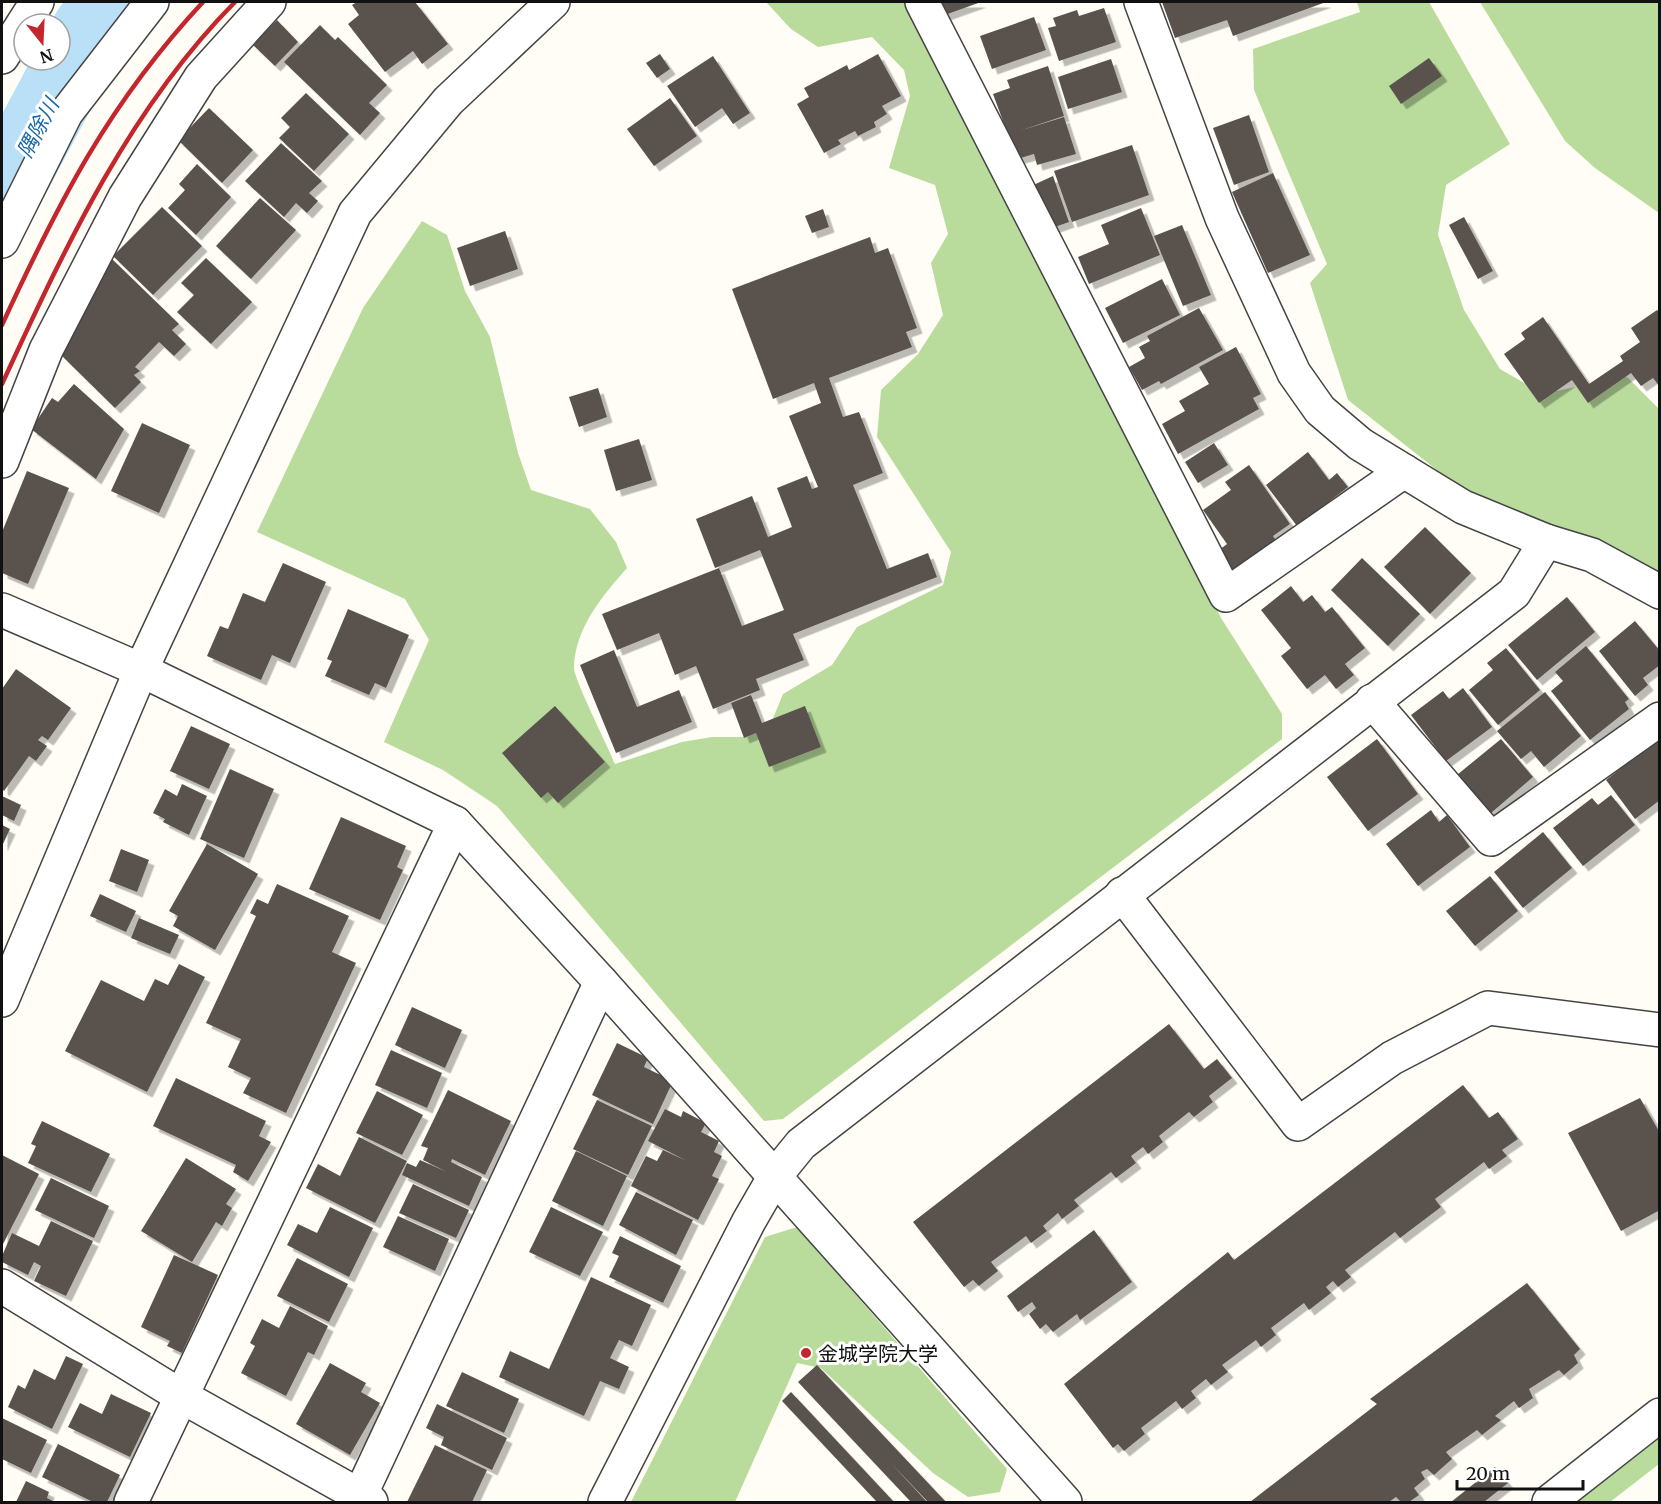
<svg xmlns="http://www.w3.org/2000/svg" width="1661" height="1504" font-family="Merriweather,'Noto Sans JP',serif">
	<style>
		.forest { fill: #b9dc9c }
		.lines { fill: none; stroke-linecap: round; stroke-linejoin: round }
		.river { stroke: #b9e0f7; stroke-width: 76 }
		.building { fill: #5a524d; filter: url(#shadow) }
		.minor-casing { stroke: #444; stroke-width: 36 }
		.minor { stroke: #fff; stroke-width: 33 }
		.rail { stroke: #c4262e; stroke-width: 4.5 }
		.poi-dot { fill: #c4262e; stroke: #fff; stroke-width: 2 }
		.labels { text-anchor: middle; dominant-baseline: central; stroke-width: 6; stroke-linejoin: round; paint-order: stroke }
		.poi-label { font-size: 20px; fill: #111; stroke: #fff; text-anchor: start }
		.water-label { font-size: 21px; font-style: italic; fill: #1768a6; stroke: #fff }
	</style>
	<defs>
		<filter id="shadow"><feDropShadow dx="5.5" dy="5.5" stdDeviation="0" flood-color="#0004"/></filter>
	</defs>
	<rect width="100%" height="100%" fill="#fffdf5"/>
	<g class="forest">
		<path d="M766,2H906L1221,618L1282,714V739L783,1119L764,1121L497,806L443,770L384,742L429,640L405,599L257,532L363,308L422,221L447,235L465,291L490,337L518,453L531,490L590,509L616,542L627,568C603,595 575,628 574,667C573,678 609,748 615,764L682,742L712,737H747L771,723L783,694L832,665L857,627L943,585L951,552L877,437L881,390L918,354L943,315L931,263L948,234L935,185L889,168L910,96L904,70L872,37L818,47L791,29Z"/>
		<path d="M1357,2H1429L1510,144L1446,185L1438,235L1464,310L1500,369L1543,394L1593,383L1622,372L1659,409V586L1461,489L1348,400L1310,283L1327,264L1254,90L1253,49L1360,12Z"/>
		<path d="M1480,2H1659V213L1595,168L1565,141Z"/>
		<path d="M797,1227L1007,1469L1000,1492L968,1497L933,1473L821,1368L797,1363L735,1502H631L765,1237Z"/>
		<path d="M1659,1436V1464L1610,1502H1575Z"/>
	</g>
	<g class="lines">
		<path class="river" d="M2,195L90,30L115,2"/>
	</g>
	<g class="building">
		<path d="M357,2H415L448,44L422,64L413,51L385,72L348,24L359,15L352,5Z"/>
		<path d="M937,2H981L942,16Z"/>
		<path d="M1162,2H1326L1233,36L1227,20L1175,38Z"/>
		<path d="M1104,8L1116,42L1059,61L1048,28L1056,26L1053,18L1077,10L1079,16Z"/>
		<path d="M1034,17L1046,50L992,69L980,36Z"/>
		<path d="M277,20L298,42L275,66L253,45Z"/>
		<path d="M320,25L335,40L338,37L387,85L369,103L380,113L360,135L284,62Z"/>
		<path d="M660,54L670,69L657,78L646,63Z"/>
		<path d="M878,54L901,96L882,106L887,114L874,122L876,127L858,136L855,131L838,140L841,144L824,153L797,104L809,97L804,88L847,65L849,70Z"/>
		<path d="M713,56L750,113L733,124L722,108L695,127L667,86Z"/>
		<path d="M1429,58L1442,76L1401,104L1389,86Z"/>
		<path d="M1111,59L1122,92L1068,109L1058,77Z"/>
		<path d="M1048,66L1064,116L1019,131L1064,117L1076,154L1037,165L1034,154L1017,159L993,94L1010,88L1007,80Z"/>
		<path d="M306,93L349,134L314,171L279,138L290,127L281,118Z"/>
		<path d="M670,98L697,136L654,166L627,129Z"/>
		<path d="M209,108L253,150L222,183L178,140Z"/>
		<path d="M1249,115L1269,172L1234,185L1213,128Z"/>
		<path d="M281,143L322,181L309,193L318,201L307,213L296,203L284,217L245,181Z"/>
		<path d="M1132,145L1149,195L1072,222L1054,171Z"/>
		<path d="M197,164L231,197L196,235L168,208L185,190L179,184Z"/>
		<path d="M1273,173L1310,255L1268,273L1232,192Z"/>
		<path d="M1053,176L1069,222L1052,228L1029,187Z"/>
		<path d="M260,198L296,230L251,279L216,246Z"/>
		<path d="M162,207L202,246L153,295L113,256Z"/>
		<path d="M1141,208L1160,255L1089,284L1078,257L1109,244L1101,225Z"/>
		<path d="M823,209L829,227L812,233L805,216Z"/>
		<path d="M1464,217L1493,271L1478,279L1449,225Z"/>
		<path d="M1182,225L1211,295L1183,306L1154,236Z"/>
		<path d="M505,231L518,269L470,286L457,248Z"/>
		<path d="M870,237L875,253L888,248L917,328L906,332L912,347L829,378L843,417L859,412L883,473L853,485L887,569L928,553L937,577L793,634L804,660L756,679L760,690L713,709L696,666L675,675L659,633L617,650L602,614L719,568L742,626L784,610L760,550L715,568L696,519L752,496L768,537L792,527L777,488L807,476L812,489L818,487L789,416L821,403L814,383L773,399L732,289Z"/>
		<path d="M111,258L179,324L172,330L186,344L174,356L159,342L135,367L140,371L134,375L141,382L115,408L62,356Z"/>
		<path d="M206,258L252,302L211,344L177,312L194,295L181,283Z"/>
		<path d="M1162,279L1180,315L1123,343L1105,308Z"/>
		<path d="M1199,308L1223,350L1161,384L1159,381L1142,390L1129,367L1145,358L1139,347L1150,341L1147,336Z"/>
		<path d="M1657,310L1660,313V387L1653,378L1641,386L1631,373L1588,403L1572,380L1539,403L1504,354L1525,339L1521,333L1543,317L1589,384L1623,361L1620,356L1640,342L1631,328Z"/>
		<path d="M1236,347L1261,394L1253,398L1259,409L1178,454L1162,424L1185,411L1179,401L1209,384L1199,367Z"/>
		<path d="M74,384L124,429L96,479L31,429L52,398L58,402Z"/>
		<path d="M598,388L607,417L579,427L569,397Z"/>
		<path d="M142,423L190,445L159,513L111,491Z"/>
		<path d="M639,439L652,480L616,491L604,450Z"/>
		<path d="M1214,443L1228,465L1198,483L1185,462Z"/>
		<path d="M1308,452L1329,480L1337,473L1348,487L1297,526L1266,485Z"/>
		<path d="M1249,465L1290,524L1273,536L1277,542L1234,572L1219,550L1227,544L1203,510L1231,490L1225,482Z"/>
		<path d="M27,471L69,488L28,584L2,573V532Z"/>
		<path d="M1425,527L1471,573L1430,614L1384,567Z"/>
		<path d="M1362,558L1420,614L1388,646L1331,590Z"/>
		<path d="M283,563L326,582L290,663L272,655L261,680L207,656L220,626L228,629L243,593L265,602Z"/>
		<path d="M1291,586L1303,602L1312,595L1325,612L1332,607L1365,648L1345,664L1354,675L1336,689L1325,675L1307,689L1281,656L1291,648L1261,610Z"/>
		<path d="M1567,597L1595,632L1537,680L1508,645Z"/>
		<path d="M348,609L409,635L386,688L375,683L369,695L325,676L332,661L327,659Z"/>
		<path d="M1635,621L1660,651V665L1643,678L1648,685L1635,696L1599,651Z"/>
		<path d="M1586,646L1629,699L1625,702L1629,709L1590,740L1551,691L1563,681L1555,672Z"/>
		<path d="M1506,648L1540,690L1498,725L1469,690L1493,670L1487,663Z"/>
		<path d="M614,650L637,707L679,690L692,722L616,753L580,665Z"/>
		<path d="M16,669L71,708L48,740L42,736L38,740L47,746L36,761L29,756L4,791L2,789V689Z"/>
		<path d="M1463,688L1492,727L1446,761L1411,715L1443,691L1449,699Z"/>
		<path d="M1545,692L1581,736L1544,767L1531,751L1521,759L1497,731Z"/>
		<path d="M751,695L762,723L805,706L821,747L769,767L756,733L744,738L731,703Z"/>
		<path d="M555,706L605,762L558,803L548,792L541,798L502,753Z"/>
		<path d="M191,726L230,744L209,789L170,771Z"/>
		<path d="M1377,739L1418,794L1368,831L1327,777Z"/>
		<path d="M1501,739L1533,777L1491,813L1482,802L1475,807L1452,779Z"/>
		<path d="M1657,740L1660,744V800L1635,819L1606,780Z"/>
		<path d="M230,769L274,789L244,858L200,839Z"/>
		<path d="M182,784L207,796L189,835L163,822L165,819L153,813L165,789L177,796Z"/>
		<path d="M1611,795L1635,825L1583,866L1553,828L1592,798L1598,805Z"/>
		<path d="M2,796L21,805L14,821L2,815Z"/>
		<path d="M1431,810L1439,822L1447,815L1470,847L1418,886L1386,844Z"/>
		<path d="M341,817L406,846L397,867L403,870L380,920L309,889Z"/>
		<path d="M2,825L10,829L2,846Z"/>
		<path d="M1543,832L1572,868L1523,908L1494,872Z"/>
		<path d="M207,844L258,874L215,950L173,926L178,916L169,911Z"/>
		<path d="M121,849L149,860L137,892L109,881Z"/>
		<path d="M1490,876L1518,911L1475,946L1446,911Z"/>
		<path d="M277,884L349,916L332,952L356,963L286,1113L243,1093L251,1078L228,1067L241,1039L206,1023L256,916L250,913L257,899L268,904Z"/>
		<path d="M100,894L136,911L126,932L90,916Z"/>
		<path d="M139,918L179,935L170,954L131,938Z"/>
		<path d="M179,964L205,977L147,1092L65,1051L101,980L144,1001L155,979L168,985Z"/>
		<path d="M412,1007L462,1030L445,1068L395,1045Z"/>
		<path d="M1169,1024L1204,1069L1217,1059L1232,1078L1209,1096L1213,1102L1194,1117L1189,1112L1159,1136L1163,1142L1148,1154L1143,1147L1131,1156L1136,1163L1116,1178L1111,1172L1074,1200L1079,1206L1062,1219L1058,1213L1043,1226L1047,1231L1031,1243L1026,1236L991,1262L998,1271L979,1286L973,1280L964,1287L913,1222Z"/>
		<path d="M617,1043L648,1058L644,1067L673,1081L653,1124L592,1095Z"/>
		<path d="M391,1050L442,1073L427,1108L375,1085Z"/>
		<path d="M176,1078L266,1121L259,1136L271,1142L248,1181L233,1172L236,1165L153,1126Z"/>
		<path d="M1463,1085L1489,1118L1498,1112L1518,1139L1502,1150L1507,1156L1489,1169L1484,1162L1435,1199L1441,1207L1400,1238L1395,1232L1345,1270L1351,1277L1338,1287L1333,1281L1326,1287L1331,1293L1309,1310L1304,1303L1271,1328L1276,1335L1261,1347L1256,1340L1222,1365L1228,1372L1211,1385L1206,1379L1191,1391L1196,1398L1182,1409L1176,1401L1141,1428L1145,1434L1124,1451L1118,1444L1113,1448L1064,1384L1228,1252L1234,1260Z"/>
		<path d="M448,1090L511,1121L485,1175L452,1159L451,1162L482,1177L469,1206L402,1175L407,1163L416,1167L420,1160L447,1172L423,1160L428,1148L421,1146Z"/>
		<path d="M377,1091L423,1115L402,1155L356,1133Z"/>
		<path d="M1640,1098L1660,1133V1210L1621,1231L1568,1133Z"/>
		<path d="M597,1100L652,1126L628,1175L573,1149Z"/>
		<path d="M665,1109L681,1117L683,1111L706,1123L701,1132L719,1141L714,1152L722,1156L712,1176L719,1179L698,1220L631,1186L646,1156L657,1161L663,1150L687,1161L648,1141Z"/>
		<path d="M42,1121L110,1154L91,1192L28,1163L36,1146L31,1144Z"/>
		<path d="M359,1137L407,1161L375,1223L306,1188L318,1164L340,1176Z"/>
		<path d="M576,1151L627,1176L603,1226L552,1201Z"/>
		<path d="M2,1155L39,1174L2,1246Z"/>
		<path d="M186,1158L236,1189L226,1204L232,1208L222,1226L216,1222L192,1262L141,1231Z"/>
		<path d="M51,1178L109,1206L94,1238L35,1210Z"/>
		<path d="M413,1184L469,1210L456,1238L399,1213Z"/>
		<path d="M636,1192L693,1220L676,1255L619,1225Z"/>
		<path d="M330,1207L373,1228L349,1277L287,1245L298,1224L317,1233Z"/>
		<path d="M551,1207L603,1232L580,1276L529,1252Z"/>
		<path d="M398,1216L449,1239L435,1271L383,1247Z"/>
		<path d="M51,1221L93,1241L66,1296L34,1281L41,1266L34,1262L28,1275L2,1262V1256L12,1233L39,1246Z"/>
		<path d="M1094,1230L1132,1282L1080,1320L1077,1314L1053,1332L1046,1324L1040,1329L1029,1314L1036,1308L1032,1302L1018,1312L1007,1296Z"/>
		<path d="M620,1236L681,1266L663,1303L609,1277L619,1256L612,1253Z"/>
		<path d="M174,1255L218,1275L182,1353L167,1346L170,1341L141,1327Z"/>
		<path d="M297,1258L348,1284L329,1322L277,1296Z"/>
		<path d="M591,1277L651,1305L632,1346L619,1340L610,1358L629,1367L619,1389L600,1381L584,1416L499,1377L510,1351L549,1369Z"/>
		<path d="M1527,1283L1580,1349L1574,1355L1578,1363L1564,1375L1559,1370L1529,1389L1533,1398L1519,1408L1514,1401L1495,1416L1501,1420L1482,1435L1477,1430L1446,1452L1452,1459L1434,1475L1427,1469L1421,1472L1425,1479L1414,1488L1419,1495L1409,1502H1401L1396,1497L1389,1502H1250L1377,1404L1370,1399Z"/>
		<path d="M290,1306L328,1326L314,1355L308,1352L286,1396L241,1373L255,1346L250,1343L262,1319L279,1328Z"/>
		<path d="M66,1356L83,1364L52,1429L8,1407L18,1385L25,1389L34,1369L55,1380Z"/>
		<path d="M330,1363L366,1383L361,1392L380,1403L350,1455L296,1424Z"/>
		<path d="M817,1365L946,1502H928L889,1461L927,1502H911L798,1382Z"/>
		<path d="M462,1372L519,1399L504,1433L446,1406Z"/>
		<path d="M791,1392L894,1502H877L782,1401Z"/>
		<path d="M111,1394L151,1413L130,1457L68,1427L80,1403L102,1414Z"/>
		<path d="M437,1404L507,1438L492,1470L441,1445L444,1437L426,1428Z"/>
		<path d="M2,1418L47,1440L31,1473L2,1459Z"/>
		<path d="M58,1444L120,1475L107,1502H93L42,1477Z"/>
		<path d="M435,1445L487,1470L472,1502H407Z"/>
		<path d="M1495,1467L1508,1483L1484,1502H1451Z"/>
		<path d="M26,1481L49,1492L47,1498L55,1502H16Z"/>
	</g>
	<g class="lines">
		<defs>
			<g id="minor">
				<path d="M922,2L1226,595L1404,471"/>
				<path d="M1141,2L1222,218L1294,373L1320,410L1360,444L1463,507L1546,541L1592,555L1660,592"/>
				<path d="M2,57L37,2"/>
				<path d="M2,241L66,113L152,2"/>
				<path d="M2,461L46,350L125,197L201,77L269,2"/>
				<path d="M2,610L141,670L455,823L601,982L1065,1502"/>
				<path d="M1372,701L1491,839L1660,719"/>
				<path d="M1122,894L1298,1124L1392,1058L1488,1008L1660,1030"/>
				<path d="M2,1000L141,670L355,213L448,101L553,2"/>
				<path d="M2,1286L181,1396L371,1502"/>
				<path d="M131,1502L455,823"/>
				<path d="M357,1502L601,982"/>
				<path d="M605,1502L749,1221L775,1176L801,1144L1514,593L1546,541"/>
				<path d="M1549,1502L1660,1415"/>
			</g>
		</defs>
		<use href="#minor" class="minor-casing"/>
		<use href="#minor" class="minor"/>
		<g class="rail">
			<path d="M2,325C59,201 109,103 203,2"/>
			<path d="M2,384C65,248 128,110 235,2"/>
		</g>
	</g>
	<circle class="poi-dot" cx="806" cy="1353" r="6"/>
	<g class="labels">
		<g class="poi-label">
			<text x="818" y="1353">金城学院大学</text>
		</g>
		<g class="water-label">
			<text transform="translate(38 128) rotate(-62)">隅除川</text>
		</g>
	</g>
	<rect width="1661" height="1504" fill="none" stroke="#111111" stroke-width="6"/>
	<g transform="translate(42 42) rotate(162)"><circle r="28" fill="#ffffff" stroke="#a0a0a0" stroke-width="1.5"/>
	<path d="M0-4.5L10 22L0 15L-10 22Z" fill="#c4262e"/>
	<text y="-9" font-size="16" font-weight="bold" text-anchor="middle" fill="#111111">N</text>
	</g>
	<path d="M1457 1480v9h126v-9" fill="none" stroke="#111111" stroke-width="3"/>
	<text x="1466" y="1480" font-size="18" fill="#111111" stroke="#ffffff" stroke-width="4.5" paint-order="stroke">20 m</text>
</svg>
